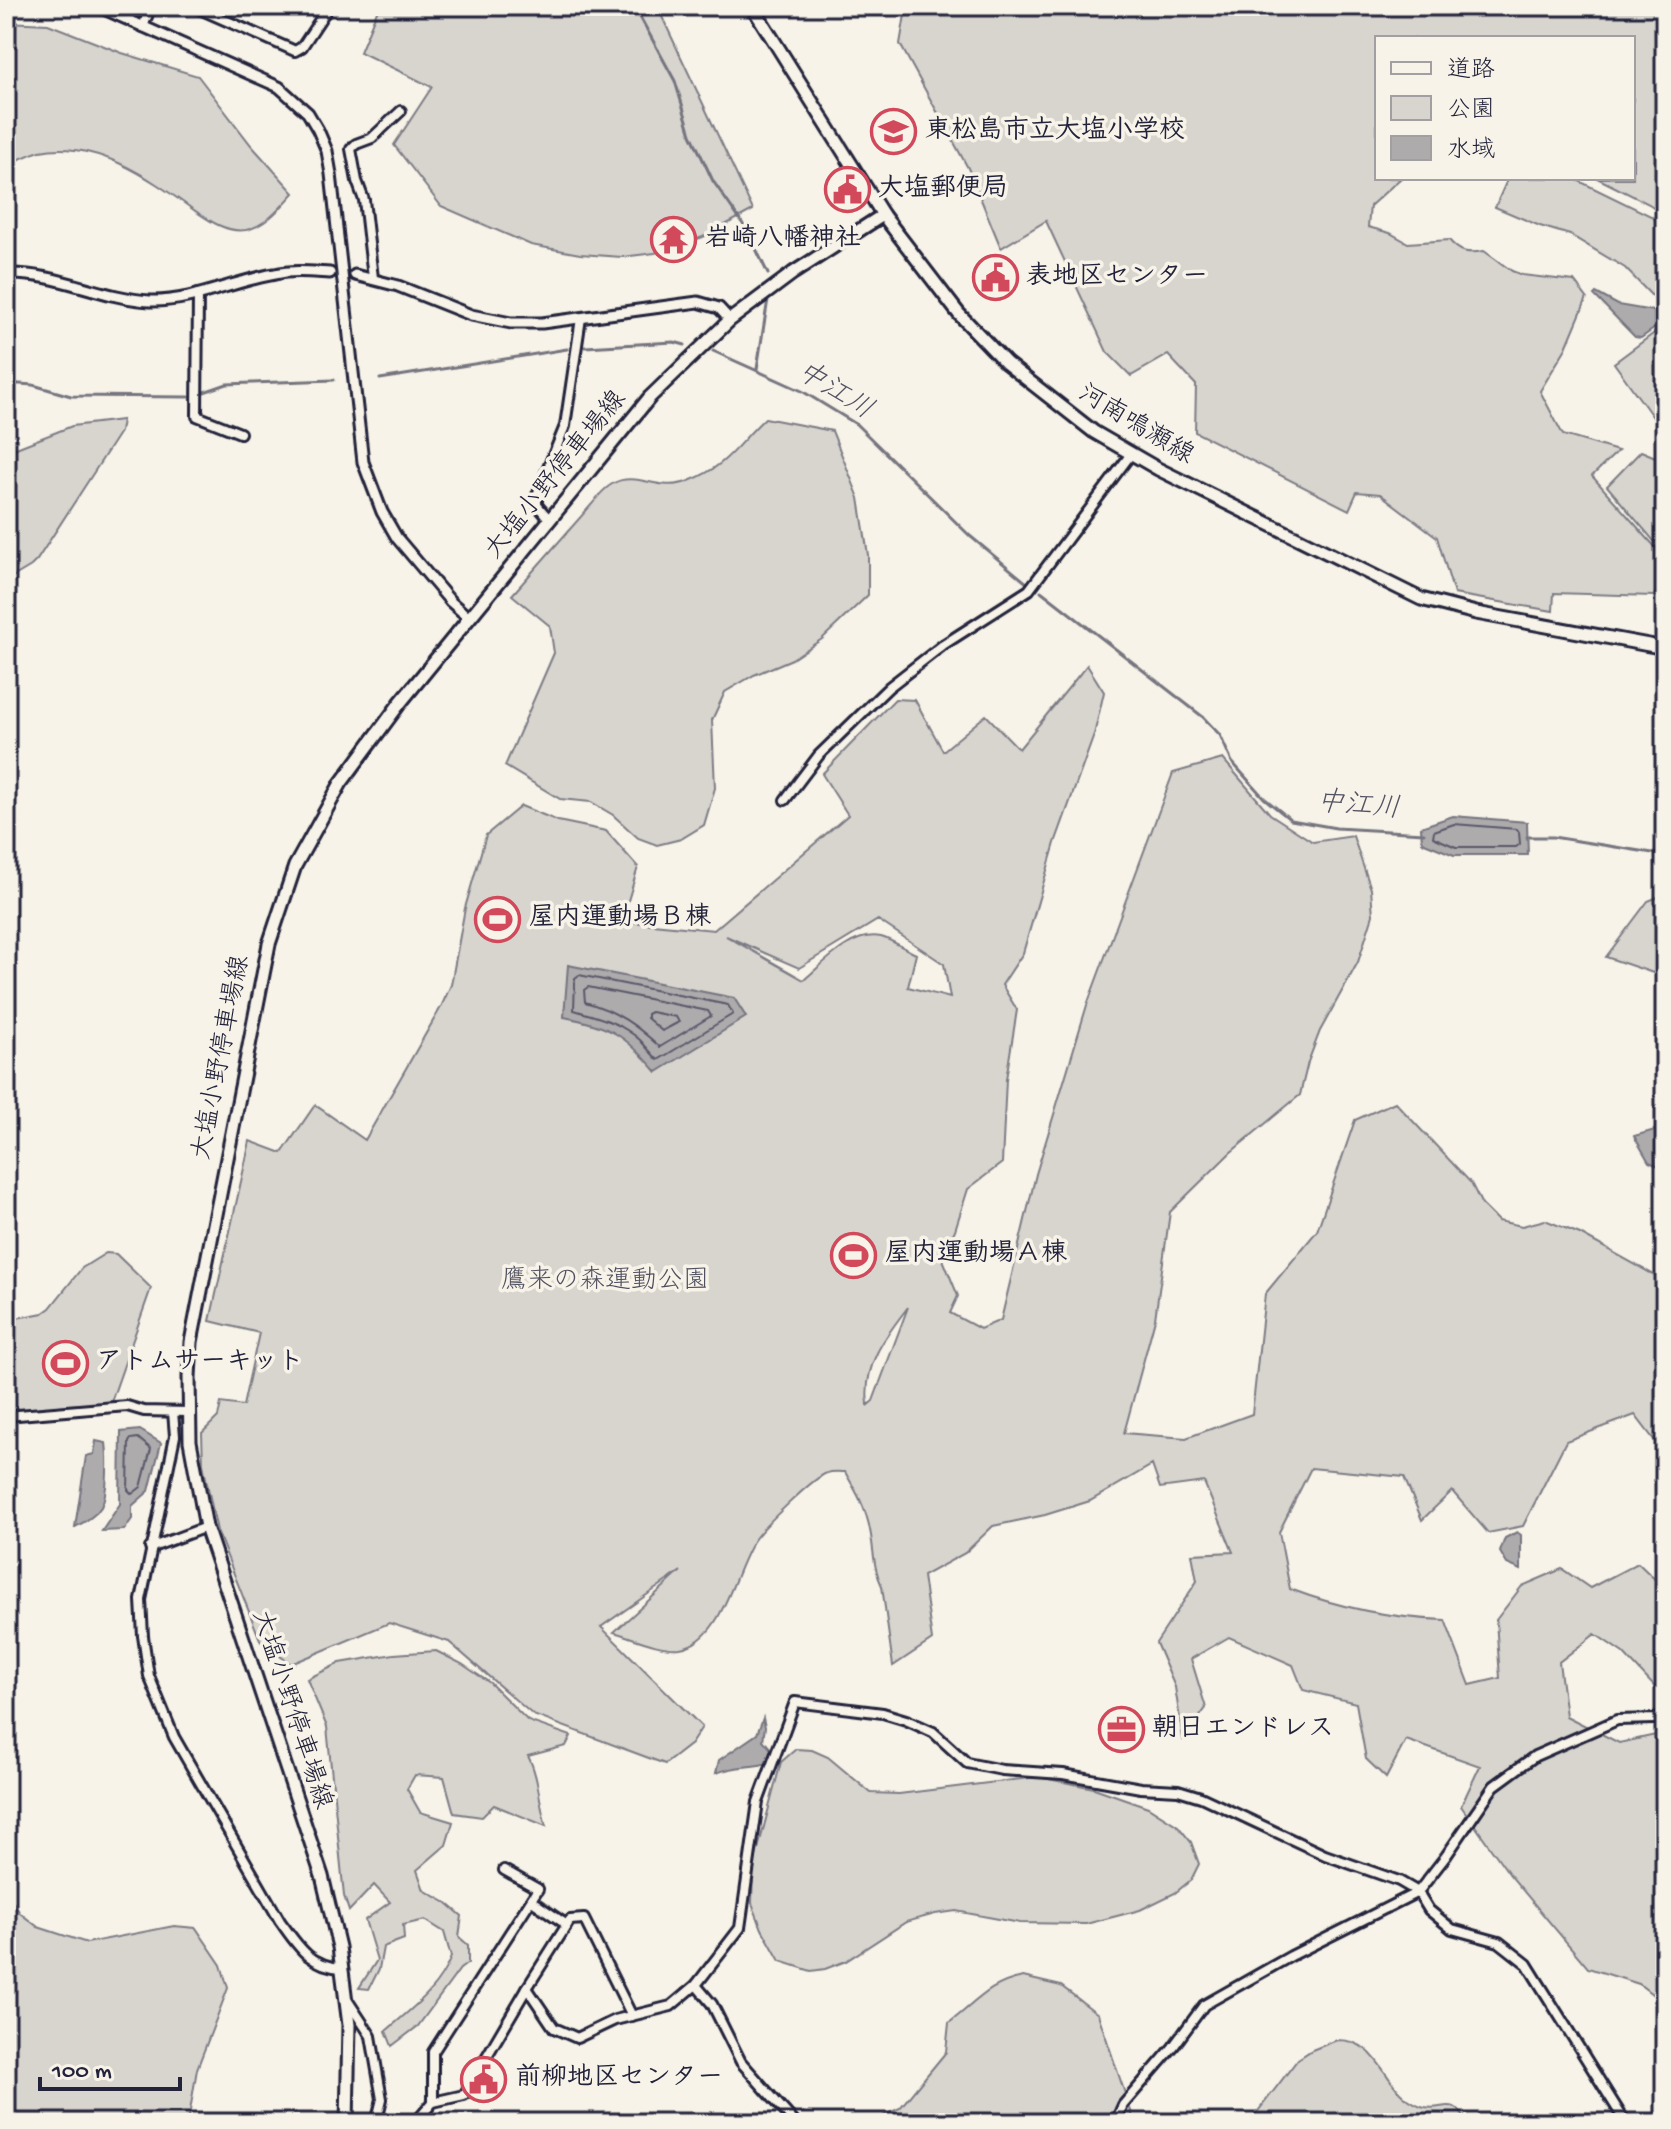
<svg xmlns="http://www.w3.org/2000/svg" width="1671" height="2129" font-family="'Gochi Hand','Klee One',sans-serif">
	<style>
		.green { fill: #d8d5cf; stroke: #7d7c85; stroke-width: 2; fill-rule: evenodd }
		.water { fill: #aeabad; stroke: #76747f; stroke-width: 2 }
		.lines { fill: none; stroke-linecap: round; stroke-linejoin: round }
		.shore { stroke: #5a5969; stroke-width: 2 }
		.stream { stroke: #76747f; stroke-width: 3 }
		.minor-casing { stroke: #22223b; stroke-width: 14 }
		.tertiary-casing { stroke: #22223b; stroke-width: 15 }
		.secondary-casing { stroke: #22223b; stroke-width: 17 }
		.minor { stroke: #f7f3e8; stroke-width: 8 }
		.tertiary { stroke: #f7f3e8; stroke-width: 9 }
		.secondary { stroke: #f7f3e8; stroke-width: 11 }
		.labels { text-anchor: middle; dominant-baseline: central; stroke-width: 7; stroke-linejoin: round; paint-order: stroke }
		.poi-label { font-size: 26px; font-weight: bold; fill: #22223b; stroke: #f7f3e8; text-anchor: start }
		.street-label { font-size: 26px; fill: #22223b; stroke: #f7f3e8 }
		.park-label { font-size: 26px; fill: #504f60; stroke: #f7f3e8 }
		.water-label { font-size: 28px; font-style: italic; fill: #535263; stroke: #f7f3e8 }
	</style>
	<rect width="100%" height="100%" fill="#f7f3e8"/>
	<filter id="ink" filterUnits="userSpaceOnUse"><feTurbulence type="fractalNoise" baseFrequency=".0125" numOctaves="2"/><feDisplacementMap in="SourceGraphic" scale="16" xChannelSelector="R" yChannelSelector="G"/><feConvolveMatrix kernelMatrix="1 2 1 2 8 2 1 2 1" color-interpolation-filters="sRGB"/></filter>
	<g filter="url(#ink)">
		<g class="green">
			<path d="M379,6H657L753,210L703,237L655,253L622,257L580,254L531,245L441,206L394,145L432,87L360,52Z"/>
			<path d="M909,6H1606C1619,10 1635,6 1649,6L1665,27V215L1649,204L1597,178H1633V38H1377V178H1401L1370,206L1368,227L1390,233L1408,243L1449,240C1460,253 1468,254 1484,251L1512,271L1522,275L1574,281L1587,298L1566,348L1540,391L1563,435L1618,451L1592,476L1665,558V571L1654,596L1554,593L1553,611L1454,594L1437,537L1380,494L1357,492L1349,510L1195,432L1196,385L1168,355L1131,376L1107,352L1046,221L1001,248L968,168L900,44L906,9Z"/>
			<path d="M6,22L48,24L122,53L198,76L251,145L294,193C281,207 266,226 246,230C225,233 207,219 191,208C148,177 96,140 40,151C29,154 17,161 6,165Z"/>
			<path d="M1508,178H1573L1651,216L1665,227V299L1651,295L1625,268L1570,235L1540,226L1495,207Z"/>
			<path d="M1665,325V434L1614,363Z"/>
			<path d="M765,418L832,431L859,498L868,555V595L822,639L792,659L754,675L725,692L712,720L715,788L704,825L681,839L657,845L638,838L613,815L591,802L560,799L505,766L554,653L550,626L512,595L593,503C627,455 650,497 689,481C728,466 737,444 765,418Z"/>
			<path d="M122,420L120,432L37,560L31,566L6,581V452L72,426Z"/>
			<path d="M1641,451L1665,461V546L1659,547L1607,486Z"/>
			<path d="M1087,665L1104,692L1094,735L1055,843L1023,953L1002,985L1017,1010L1006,1079L1002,1163L968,1189L955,1230L942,1257L958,1296L950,1313L980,1329L1001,1320L1036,1174L1087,1005L1173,773L1223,759L1270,814L1313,842L1353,836L1371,889L1373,915L1358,962L1320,1031L1308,1062L1300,1095L1230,1153L1170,1212L1155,1319L1124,1433L1186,1438L1252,1414L1265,1294L1317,1231L1355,1120L1395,1102L1471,1183L1482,1205L1498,1221L1522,1226L1545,1220L1580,1234L1665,1281V1445H1658L1635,1415L1566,1441L1523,1526L1488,1533L1452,1491L1422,1520L1404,1477L1311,1468L1279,1532L1290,1589C1340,1608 1392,1618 1445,1620L1470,1685L1500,1678L1496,1620L1522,1586L1562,1569L1590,1588L1638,1563L1665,1589V1698L1623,1653L1595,1634L1559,1662L1566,1716L1619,1743L1665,1733V1902L1661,1905L1665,1911V2004L1639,1984L1588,1968L1510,1875L1461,1806L1480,1766L1406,1740L1386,1778L1366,1759L1356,1703L1303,1690L1293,1665L1229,1637L1191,1659L1206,1708L1183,1739L1175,1687L1156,1643L1197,1581L1192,1554L1233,1552L1204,1482L1160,1488L1152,1465L1090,1501L1045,1515L993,1526L965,1553L923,1576L932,1640L893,1666L882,1586C873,1568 874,1549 870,1530C866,1508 856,1491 845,1472C840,1472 832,1471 827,1473C814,1477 763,1527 754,1540C734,1569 723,1642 680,1648C660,1650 634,1638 614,1632L681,1571L601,1627L702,1727L691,1744L665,1764L533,1715L449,1642L389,1623L291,1664L261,1642L217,1531L203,1464L202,1433L218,1417L221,1403L243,1406L259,1333L210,1321L250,1141L282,1153L315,1105L365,1140L441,1007L451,985L465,908L486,835L521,806L558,821L606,831L638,867L622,921L714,930L848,815L822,774L895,699L915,700L943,751L986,715L1019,749ZM878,920L944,964L950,998L908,987L916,954C905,949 892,940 881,937C852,931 824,963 804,980L726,936L799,968ZM908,1307L873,1401L868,1405C863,1364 885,1337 908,1307Z"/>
			<path d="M1665,894V977L1606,957L1648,901Z"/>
			<path d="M106,1253L116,1254L151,1288L110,1405L6,1412V1320L43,1313L50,1308L82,1268Z"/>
			<path d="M436,1651L462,1664L490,1683L528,1721L571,1736L566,1746L528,1756C539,1777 539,1803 546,1826L494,1805L482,1817L454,1813L444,1777L415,1775L407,1789L420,1812L453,1822L446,1845L417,1870L424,1890L447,1903L462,1916L459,1937L468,1945V1963L460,1969L418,2026L392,2046L386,2031C412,2008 438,1990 451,1957L444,1932L425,1920L403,1925L404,1939L383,1947L379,1969L369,1989L359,1988L377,1960L365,1920L390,1902L374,1885L349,1911L344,1896L327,1727L307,1679L340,1663L394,1654Z"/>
			<path d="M796,1749L812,1750L828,1757L871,1793L899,1794L1038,1777L1094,1788L1148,1807L1178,1826L1191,1842L1199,1864L1191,1880L1175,1893L1140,1910L1086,1924L1020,1923L956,1911L935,1914L906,1922L846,1961L825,1969L811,1971L780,1961L762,1929L752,1903L753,1868L781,1762Z"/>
			<path d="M6,1891L20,1913L38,1927L87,1943L174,1926L196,1928L221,1965L228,1988L197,2069L188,2123H6Z"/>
			<path d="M1023,1977L1061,1986L1098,2014L1135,2123H881L883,2116L900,2108L946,2052L949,2023C977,2002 988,1984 1023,1977Z"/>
			<path d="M1337,2040C1384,2040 1381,2091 1421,2106C1443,2114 1452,2092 1467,2123H1249L1298,2059L1312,2050Z"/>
		</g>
		<g class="water">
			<path d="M1596,293L1618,305L1665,313V321L1641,338L1635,337L1594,295Z"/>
			<path d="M1453,816L1527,822L1528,855H1454L1422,842L1421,827Z"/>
			<path d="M568,965L734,998L746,1017L657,1072C625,1035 611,1026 564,1017Z"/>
			<path d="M1665,1107V1169L1649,1162L1634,1136L1655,1130L1661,1109Z"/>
			<path d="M140,1430L161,1443L149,1491L132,1506V1519L124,1530L102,1531L120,1504L121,1432Z"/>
			<path d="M96,1441L106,1443C108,1458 108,1494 101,1507C96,1515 83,1523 75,1527L86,1456L94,1454Z"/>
			<path d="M1517,1532L1521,1535V1570L1507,1564L1500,1552L1505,1538Z"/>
			<path d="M763,1718L765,1727L763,1740L772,1750L769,1763C749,1768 737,1765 716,1773L719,1760L757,1734Z"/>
		</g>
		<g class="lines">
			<g class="shore">
				<path d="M1454,824L1517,829L1519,832L1520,844L1516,847H1456L1433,837L1434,831Z"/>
				<path d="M579,975L728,1005L733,1014L658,1060C652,1054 646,1047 640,1040C620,1022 598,1017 574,1010L575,978Z"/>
				<path d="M588,987L708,1011L711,1016L660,1047C636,1025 617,1011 585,1002L584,990Z"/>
				<path d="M651,1012L676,1017L679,1022L662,1031L647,1018V1014Z"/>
				<path d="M138,1438L151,1449L141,1487L132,1494L128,1490L129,1442L131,1439Z"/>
			</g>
			<g class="stream">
				<path d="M634,6L675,81L691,134L713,181L747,230L768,274"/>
				<path d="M585,347L674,342L685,345"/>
				<path d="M713,351L802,391L856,424L970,536L1028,584"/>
				<path d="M757,369L768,299"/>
				<path d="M380,379L567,349"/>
				<path d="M6,383L33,385L71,396L189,397"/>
				<path d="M204,392L227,384L334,380"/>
				<path d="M1041,591L1203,717L1220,735L1232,762L1264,798L1291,820L1336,828L1424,833"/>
				<path d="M1527,837H1553L1665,855"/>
			</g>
			<defs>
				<g id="minor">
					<path d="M193,6L295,51L302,47L329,6"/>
					<path d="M309,6L325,13"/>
					<path d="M143,27L151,6"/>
					<path d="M373,278L364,200L357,181L351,149L356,144L372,138L401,111"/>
					<path d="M198,294L197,416L240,433"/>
					<path d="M549,519L537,505V495L565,426L581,318"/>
					<path d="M785,800L819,755L889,687L943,645L1029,590L1131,454"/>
					<path d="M173,1412L175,1436L141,1600L143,1636L149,1676L174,1737L280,1921C298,1946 309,1966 342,1968"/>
					<path d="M6,1416L127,1406L144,1411L188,1412"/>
					<path d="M150,1548L206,1527"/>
					<path d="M532,1901L567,1925"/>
					<path d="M696,1985L712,2004L741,2062L795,2123"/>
					<path d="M527,1988L570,1920L584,1919L632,2016"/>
					<path d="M348,2001L371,2036L382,2099L376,2123"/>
					<path d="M433,2102V2052L538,1889L504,1870"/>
					<path d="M415,2123L433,2102L464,2095L527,1988L554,2028L577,2038L615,2020L671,2006L696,1985L740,1928L758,1802L795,1702L883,1713L906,1720L933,1732L967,1763L1002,1770L1063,1774L1141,1788L1178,1790L1201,1797L1325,1855L1399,1881L1418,1892L1429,1910L1452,1929L1499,1942L1527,1964L1626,2123"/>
					<path d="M1115,2123L1123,2105L1173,2047L1204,2005L1291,1956L1418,1892L1446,1856L1494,1786L1535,1756L1617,1720L1655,1719L1665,1714"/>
				</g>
				<g id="tertiary">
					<path d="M97,6L279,87L308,113L318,130L327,151L331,174L363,462L382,512L397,538L451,602L469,618"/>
					<path d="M6,274C56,272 100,298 150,301C193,302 233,281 275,274C293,270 311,272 330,273"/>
					<path d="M355,275L398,286L471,315L511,323H542L698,302L719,308L730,320"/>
				</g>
				<g id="secondary">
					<path d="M752,6L883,215L959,314L1006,363L1094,432L1158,469L1421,599L1476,613L1665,648"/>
					<path d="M347,2123L349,2025L339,1947L322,1876L206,1527L190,1441L189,1377L191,1342L269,944L295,866L341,783L400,703L650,397L730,320L793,273L883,215"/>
				</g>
			</defs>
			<use href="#minor" class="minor-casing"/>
			<use href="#tertiary" class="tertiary-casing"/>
			<use href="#secondary" class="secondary-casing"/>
			<use href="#minor" class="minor"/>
			<use href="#tertiary" class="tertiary"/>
			<use href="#secondary" class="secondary"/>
		</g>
	</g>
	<defs>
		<symbol id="school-ring" viewBox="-11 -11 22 22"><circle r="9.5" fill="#f7f3e8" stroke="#d1495b" stroke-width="1.5"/><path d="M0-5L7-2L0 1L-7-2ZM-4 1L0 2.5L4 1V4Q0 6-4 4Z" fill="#d1495b"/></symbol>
		<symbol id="civic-ring" viewBox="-11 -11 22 22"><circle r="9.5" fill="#f7f3e8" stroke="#d1495b" stroke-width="1.5"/><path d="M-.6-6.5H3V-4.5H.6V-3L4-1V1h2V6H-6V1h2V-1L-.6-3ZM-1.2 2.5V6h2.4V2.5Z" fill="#d1495b"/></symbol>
		<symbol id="temple-ring" viewBox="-11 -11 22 22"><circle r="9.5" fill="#f7f3e8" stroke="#d1495b" stroke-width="1.5"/><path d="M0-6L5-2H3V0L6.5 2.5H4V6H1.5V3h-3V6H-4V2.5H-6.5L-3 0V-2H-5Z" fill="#d1495b"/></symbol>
		<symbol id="stadium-ring" viewBox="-11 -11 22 22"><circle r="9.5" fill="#f7f3e8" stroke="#d1495b" stroke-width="1.5"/><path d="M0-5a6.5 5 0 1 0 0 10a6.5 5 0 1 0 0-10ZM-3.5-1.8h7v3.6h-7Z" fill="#d1495b"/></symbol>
		<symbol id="office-ring" viewBox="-11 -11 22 22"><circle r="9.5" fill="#f7f3e8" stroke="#d1495b" stroke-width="1.5"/><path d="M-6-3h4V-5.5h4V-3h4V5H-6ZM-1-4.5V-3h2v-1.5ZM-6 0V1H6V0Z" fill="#d1495b"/></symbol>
	</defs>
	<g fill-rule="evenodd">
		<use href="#school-ring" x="868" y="106" width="51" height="51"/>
		<use href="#civic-ring" x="822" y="164" width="51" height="51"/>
		<use href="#temple-ring" x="648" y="214" width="51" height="51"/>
		<use href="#civic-ring" x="970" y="252" width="51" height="51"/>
		<use href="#stadium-ring" x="472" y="894" width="51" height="51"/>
		<use href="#stadium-ring" x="828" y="1230" width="51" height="51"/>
		<use href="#stadium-ring" x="40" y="1338" width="51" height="51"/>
		<use href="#office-ring" x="1096" y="1704" width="51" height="51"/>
		<use href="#civic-ring" x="458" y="2054" width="51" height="51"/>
	</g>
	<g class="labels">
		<g class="poi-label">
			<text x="925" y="132">東松島市立大塩小学校</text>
			<text x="878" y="190">大塩郵便局</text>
			<text x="705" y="240">岩崎八幡神社</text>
			<text x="1026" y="278">表地区センター</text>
			<text x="529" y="919">屋内運動場Ｂ棟</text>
			<text x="885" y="1255">屋内運動場Ａ棟</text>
			<text x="96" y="1363">アトムサーキット</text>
			<text x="1152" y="1730">朝日エンドレス</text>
			<text x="515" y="2079">前柳地区センター</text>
		</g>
		<g class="street-label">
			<text transform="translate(1135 426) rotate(31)">河南鳴瀬線</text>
			<text transform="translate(557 476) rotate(-51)">大塩小野停車場線</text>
			<text transform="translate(223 1058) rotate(-79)">大塩小野停車場線</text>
			<text transform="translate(290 1710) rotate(72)">大塩小野停車場線</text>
		</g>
		<g class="park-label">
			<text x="605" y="1282">鷹来の森運動公園</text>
		</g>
		<g class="water-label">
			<text transform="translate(834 392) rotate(32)">中江川</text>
			<text transform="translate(1358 807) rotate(5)">中江川</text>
		</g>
	</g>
	<rect width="1671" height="2129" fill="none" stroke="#f7f3e8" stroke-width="32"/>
	<rect x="16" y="16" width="1639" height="2097" fill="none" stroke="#22223b" stroke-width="3" filter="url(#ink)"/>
	<rect x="1375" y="36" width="260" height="144" fill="#f7f3e8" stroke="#a29fa3" stroke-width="2"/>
	<rect x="1391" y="62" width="40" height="12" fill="#f7f3e8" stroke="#a29fa3" stroke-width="2"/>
	<text x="1447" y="76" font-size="24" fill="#22223b">道路</text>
	<rect x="1391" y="96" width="40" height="24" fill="#d8d5cf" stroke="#a29fa3" stroke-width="2"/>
	<text x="1447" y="116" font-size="24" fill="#22223b">公園</text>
	<rect x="1391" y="136" width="40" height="24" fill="#aeabad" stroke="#a29fa3" stroke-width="2"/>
	<text x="1447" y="156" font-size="24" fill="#22223b">水域</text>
	<path d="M40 2077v12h140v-12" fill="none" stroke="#22223b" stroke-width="4"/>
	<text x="52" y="2077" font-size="24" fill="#22223b" stroke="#f7f3e8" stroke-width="6" paint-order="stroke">100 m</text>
</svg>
